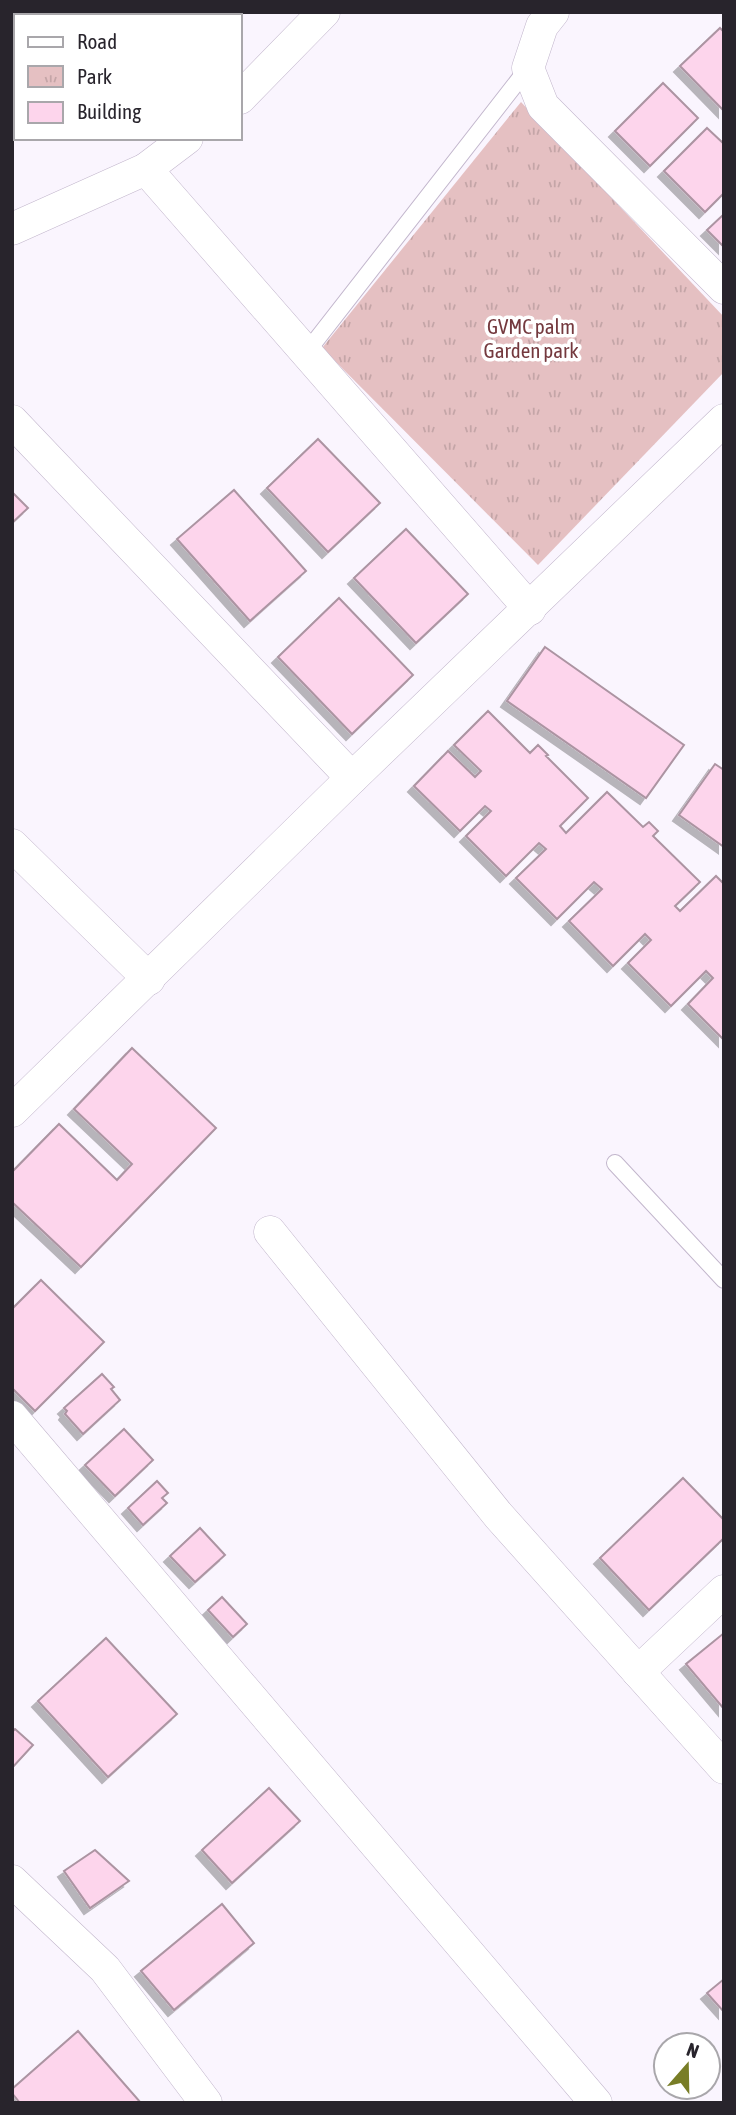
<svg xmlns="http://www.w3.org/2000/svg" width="736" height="2115" font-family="'Asap Condensed',sans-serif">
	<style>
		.park { fill: url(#park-tufts) }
		.building { fill: #fdd5ec; stroke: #ac94a2; stroke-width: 2; filter: url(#shadow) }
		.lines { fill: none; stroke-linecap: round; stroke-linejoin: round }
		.lane-casing { stroke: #c2b6cc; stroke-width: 18 }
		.street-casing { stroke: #c2b6cc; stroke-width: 33 }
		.lane { stroke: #fff; stroke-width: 16 }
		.street { stroke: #fff; stroke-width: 32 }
		.labels { text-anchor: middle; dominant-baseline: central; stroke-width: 7; stroke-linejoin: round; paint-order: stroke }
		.park-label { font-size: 21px; fill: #74393e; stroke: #fff }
	</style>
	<defs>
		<pattern id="park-tufts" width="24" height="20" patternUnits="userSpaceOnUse" patternTransform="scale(1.75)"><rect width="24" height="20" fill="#e5c0c2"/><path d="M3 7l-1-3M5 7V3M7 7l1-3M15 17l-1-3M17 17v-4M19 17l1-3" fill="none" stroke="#c4a5a7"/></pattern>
		<filter id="shadow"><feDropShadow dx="-6" dy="6" stdDeviation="0" flood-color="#0004"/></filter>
	</defs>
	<rect width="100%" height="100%" fill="#faf5fe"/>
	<path class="park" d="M521,102L724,317V372L538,565L322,348Z"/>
	<g class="building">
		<path d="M720,28L724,32V111L680,66Z"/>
		<path d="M663,83L698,118L650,166L615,131Z"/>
		<path d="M707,128L724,144V193L705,212L664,171Z"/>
		<path d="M724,214V247L707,230Z"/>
		<path d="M318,439L380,503L328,552L267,488Z"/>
		<path d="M234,490L306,571L250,621L177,539Z"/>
		<path d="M12,492L28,508L12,523Z"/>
		<path d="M406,529L468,594L416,643L354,578Z"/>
		<path d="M339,598L413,675L352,734L278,657Z"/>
		<path d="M545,647L684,745L646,798L507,701Z"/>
		<path d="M488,711L530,753L538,745L548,755L546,756L588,798L560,826L566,833L607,792L643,827L649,822L658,831L653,836L700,882L675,906L680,911L716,876L724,884V1040L688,1004L713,978L706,971L671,1006L628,963L651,940L645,934L613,966L569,921L602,889L594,882L557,919L516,878L546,849L539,843L506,876L466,836L491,811L485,806L460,831L414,786L448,751L475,777L481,771L454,745Z"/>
		<path d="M715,764L724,770V847L679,815Z"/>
		<path d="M132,1048L216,1128L81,1267L12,1202V1172L59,1124L117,1180L132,1164L74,1109Z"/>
		<path d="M41,1280L104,1342L35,1411L12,1388V1309Z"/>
		<path d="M102,1374L114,1387L111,1389L120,1400L83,1434L65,1414L67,1411L64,1408Z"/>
		<path d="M124,1429L153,1460L115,1496L85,1465Z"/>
		<path d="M683,1478L724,1520V1538L649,1610L600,1558Z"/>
		<path d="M157,1481L168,1493L162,1498L167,1503L143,1525L128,1508Z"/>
		<path d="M200,1528L225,1555L195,1582L170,1556Z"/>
		<path d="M222,1597L247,1624L233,1637L208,1610Z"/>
		<path d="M724,1633V1709L686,1664Z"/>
		<path d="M106,1638L177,1714L108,1777L38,1701Z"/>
		<path d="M15,1729L33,1745L12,1768V1732Z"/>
		<path d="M269,1788L300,1821L232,1883L202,1850Z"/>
		<path d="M95,1850L129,1881L90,1908L64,1871Z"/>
		<path d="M222,1904L254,1943L174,2010L141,1971Z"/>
		<path d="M724,1979V2012L707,1993Z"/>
		<path d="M78,2031L141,2103H20L12,2093V2089Z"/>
	</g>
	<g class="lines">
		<defs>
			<g id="lane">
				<path d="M306,353L528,68"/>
				<path d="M615,1163L724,1280"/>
			</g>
			<g id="street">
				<path d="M553,12L542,26L528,68L543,106L724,288"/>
				<path d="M240,98L324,12"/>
				<path d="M146,169L530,609"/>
				<path d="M12,229L146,169L187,138"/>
				<path d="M12,421L352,778"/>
				<path d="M12,845L149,979"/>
				<path d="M12,1111L352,778L724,420"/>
				<path d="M270,1232L498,1515L724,1768"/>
				<path d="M12,1417L596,2103"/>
				<path d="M638,1672L724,1591"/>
				<path d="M12,1881L105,1969L206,2103"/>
			</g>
		</defs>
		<use href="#lane" class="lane-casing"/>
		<use href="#street" class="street-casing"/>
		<use href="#lane" class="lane"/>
		<use href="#street" class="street"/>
	</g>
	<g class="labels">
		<g class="park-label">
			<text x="531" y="326">GVMC palm<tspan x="531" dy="24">Garden park</tspan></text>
		</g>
	</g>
	<rect width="736" height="2115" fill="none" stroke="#28242c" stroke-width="28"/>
	<rect x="14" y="14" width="228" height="126" fill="#ffffff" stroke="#a9a7ab" stroke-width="2"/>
	<rect x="28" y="37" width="35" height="10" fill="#ffffff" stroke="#a9a7ab" stroke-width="2"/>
	<text x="77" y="49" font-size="21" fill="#28242c">Road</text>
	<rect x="28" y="66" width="35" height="21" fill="url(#park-tufts)" stroke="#a9a7ab" stroke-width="2"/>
	<text x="77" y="84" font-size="21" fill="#28242c">Park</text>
	<rect x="28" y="102" width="35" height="21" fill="#fdd5ec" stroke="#a9a7ab" stroke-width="2"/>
	<text x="77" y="119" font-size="21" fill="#28242c">Building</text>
	<g transform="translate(687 2066) rotate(20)"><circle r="33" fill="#ffffff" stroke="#a9a7ab" stroke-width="2"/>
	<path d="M0-5L12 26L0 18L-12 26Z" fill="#787d26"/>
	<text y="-10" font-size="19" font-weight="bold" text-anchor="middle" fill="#28242c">N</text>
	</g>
</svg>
